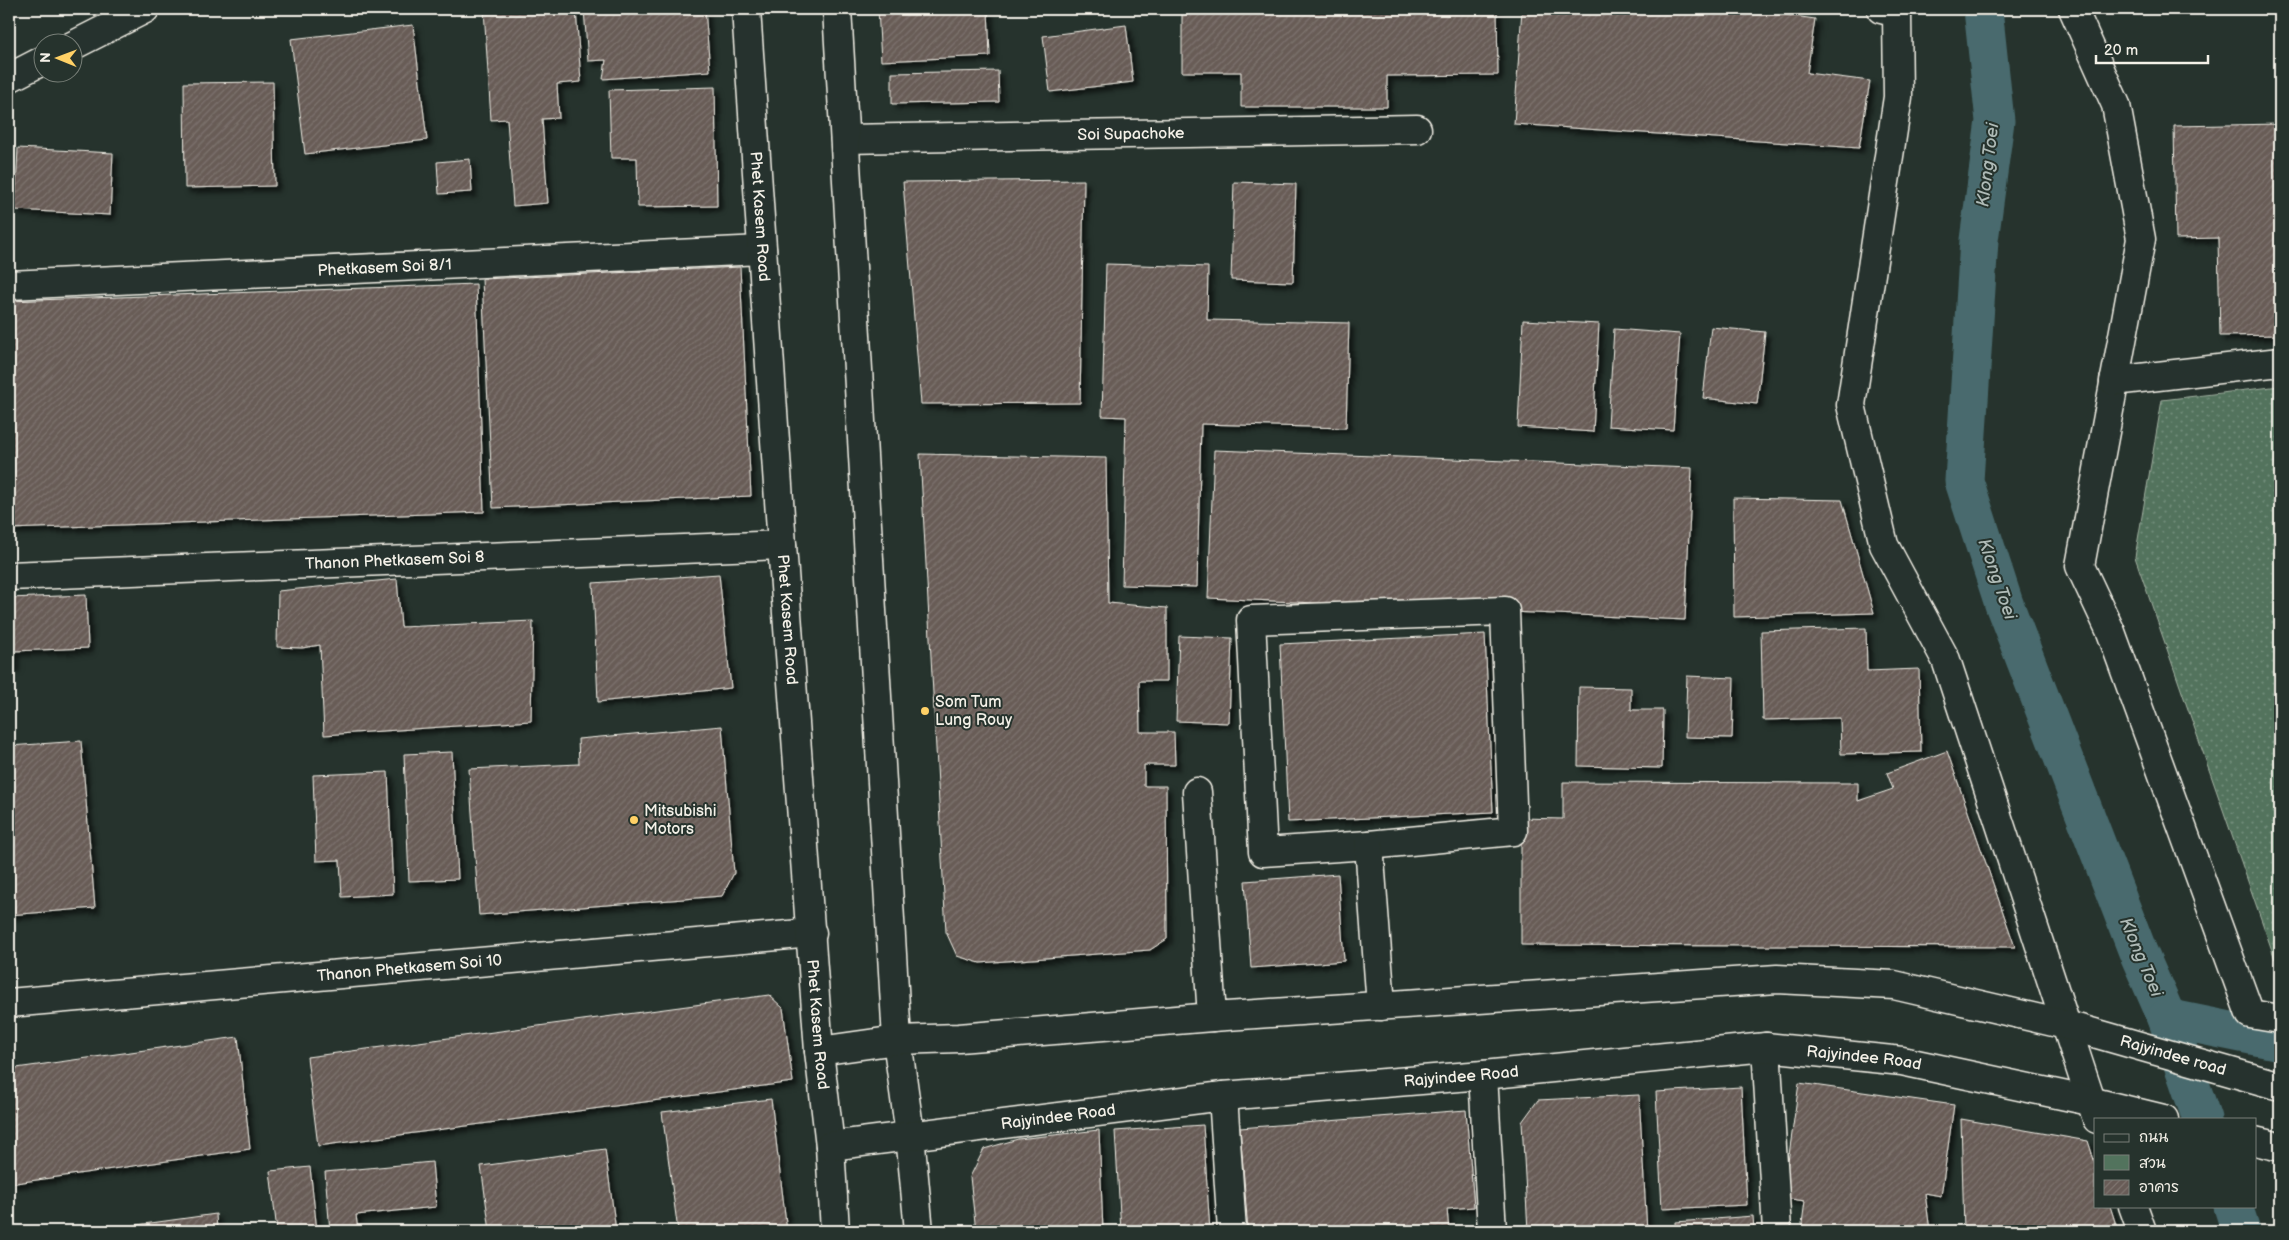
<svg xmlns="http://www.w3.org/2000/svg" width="2289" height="1240" font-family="'Balsamiq Sans','Playpen Sans Thai',sans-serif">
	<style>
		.green { fill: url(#green-dots); stroke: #a3b2a2 }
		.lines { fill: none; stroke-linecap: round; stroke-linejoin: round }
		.canal { stroke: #486b6e; stroke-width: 39 }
		.building { fill: url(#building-hatch); stroke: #f4f1e8; filter: url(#shadow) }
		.minor-casing { stroke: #f4f1e8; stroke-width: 31 }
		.tertiary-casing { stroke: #f4f1e8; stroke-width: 31 }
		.secondary-casing { stroke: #f4f1e8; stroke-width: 31 }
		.minor { stroke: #26332d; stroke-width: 28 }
		.tertiary { stroke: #26332d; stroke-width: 28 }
		.secondary { stroke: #26332d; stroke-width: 28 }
		.poi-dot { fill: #ffd166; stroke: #26332d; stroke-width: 2 }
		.labels { text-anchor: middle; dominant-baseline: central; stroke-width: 4; stroke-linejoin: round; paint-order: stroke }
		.street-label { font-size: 16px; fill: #f4f1e8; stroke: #26332d }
		.poi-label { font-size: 16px; fill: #f4f1e8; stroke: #26332d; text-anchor: start }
		.water-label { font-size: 18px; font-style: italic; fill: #afbbb7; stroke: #26332d }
	</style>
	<defs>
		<pattern id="green-dots" width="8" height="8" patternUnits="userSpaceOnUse" patternTransform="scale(1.25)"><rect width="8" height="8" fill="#52735d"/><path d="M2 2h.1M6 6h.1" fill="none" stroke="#748e7c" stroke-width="1.8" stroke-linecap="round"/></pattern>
		<pattern id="building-hatch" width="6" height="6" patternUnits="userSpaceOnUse" patternTransform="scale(1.25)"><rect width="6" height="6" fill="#685c57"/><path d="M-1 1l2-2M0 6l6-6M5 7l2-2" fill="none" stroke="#7e746f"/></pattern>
		<filter id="shadow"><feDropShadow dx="4.5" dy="4.5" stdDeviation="2.5" flood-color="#0009"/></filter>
	</defs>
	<rect width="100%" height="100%" fill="#26332d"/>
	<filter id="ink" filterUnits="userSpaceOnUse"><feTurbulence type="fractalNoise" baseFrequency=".02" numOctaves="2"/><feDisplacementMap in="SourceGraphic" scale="10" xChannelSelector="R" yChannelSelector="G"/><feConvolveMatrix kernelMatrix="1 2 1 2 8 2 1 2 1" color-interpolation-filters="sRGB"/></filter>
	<g filter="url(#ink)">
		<path class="green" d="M2280,386V960L2275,959L2135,557L2162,400Z"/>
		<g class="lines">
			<g class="canal">
				<path d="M1983,9L1995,121L1979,240L1964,481L2004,604L2138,952L2167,1018L2202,1119"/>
				<path d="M2167,1018L2280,1041"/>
				<path d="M2233,1206L2241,1231"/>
			</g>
		</g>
		<g class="building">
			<path d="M484,9H576L581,82L557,84L559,118L542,119L548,203L513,206L507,119L491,120Z"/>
			<path d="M584,9H705L710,71L603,79L606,60L588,61Z"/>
			<path d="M878,9H988L990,56L881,61Z"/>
			<path d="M1182,9H1497L1498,75L1387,76V107H1241V72H1182Z"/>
			<path d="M1522,9H1745L1815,19L1807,73L1870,81L1859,148L1514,124Z"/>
			<path d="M413,25L427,140L305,154L291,39Z"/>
			<path d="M1126,25L1133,82L1050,92L1043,36Z"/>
			<path d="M998,71L999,102L892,104V73Z"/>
			<path d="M273,82L275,186L185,188L184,83Z"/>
			<path d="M715,87L717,206L638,207L637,158H611L609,90Z"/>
			<path d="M2280,124V335L2220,336L2218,238L2176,239L2174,126Z"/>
			<path d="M18,148L113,153L110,215L15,210Z"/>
			<path d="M470,159L472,192L439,194L437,162Z"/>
			<path d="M1084,180L1080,403L921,404L903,182Z"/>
			<path d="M1234,182L1296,184L1293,282L1231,280Z"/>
			<path d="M1106,264L1208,267L1207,320L1349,323L1346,428L1201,424L1197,587L1122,585L1126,417L1102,416Z"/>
			<path d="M740,267L751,496L493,508L482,279Z"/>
			<path d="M476,284L484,512L9,529V301Z"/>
			<path d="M1523,320L1599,324L1593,432L1518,427Z"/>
			<path d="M1711,327L1765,332L1757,404L1703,398Z"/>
			<path d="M1614,329L1680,334L1673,430L1608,426Z"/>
			<path d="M1214,450L1692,468L1685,620L1208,598Z"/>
			<path d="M920,454L1106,458L1108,603L1167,608V681H1139L1140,732H1174L1175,765H1144V786H1166L1167,939L1150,950L980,963L957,956L946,932Z"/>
			<path d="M1733,498L1842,500L1874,613L1734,617Z"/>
			<path d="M719,574L731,688L598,702L593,583Z"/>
			<path d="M397,579L401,627L533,621L531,721L324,735L320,645L302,648L277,647L278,591Z"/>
			<path d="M86,595L88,648L14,651V667L9,668V598Z"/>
			<path d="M1866,628L1867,671L1919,669L1921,752L1841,754L1840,718L1763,720L1761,631Z"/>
			<path d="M1485,634L1493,812L1288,822L1280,644Z"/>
			<path d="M1179,636L1232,638L1229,723L1176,721Z"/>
			<path d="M1687,676L1734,678L1732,738L1685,737Z"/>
			<path d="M1579,687L1631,688V710H1663L1662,768L1578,766Z"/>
			<path d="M722,726L734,873L722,896L479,915L469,769L579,764L578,739Z"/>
			<path d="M81,741L95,908L9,915V746Z"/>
			<path d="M1947,751L2015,947L1521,945V818L1563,819V782L1858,783V801L1893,789L1887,773Z"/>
			<path d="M452,752L458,879L409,881L404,754Z"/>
			<path d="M388,772L393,894L342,897L340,860L316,861L313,775Z"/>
			<path d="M1338,874L1344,961L1251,968L1245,881Z"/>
			<path d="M769,995L783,1008L793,1082L318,1146L307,1057Z"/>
			<path d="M238,1037L250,1149L9,1184V1069Z"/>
			<path d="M1799,1083L1954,1105L1941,1196L1925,1193L1930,1231H1801L1805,1201L1783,1198Z"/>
			<path d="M1741,1087L1747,1205L1662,1209L1656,1092Z"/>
			<path d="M1639,1095L1647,1231H1528L1522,1122L1538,1100Z"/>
			<path d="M771,1099L787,1231H678L662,1112Z"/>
			<path d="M1466,1110L1474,1207L1447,1209L1449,1231H1248L1240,1128Z"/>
			<path d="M1961,1119L2088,1141L2095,1163V1206H2110L2118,1231H1964Z"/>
			<path d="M1203,1125L1210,1231H1121L1115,1131Z"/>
			<path d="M1099,1130L1103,1231H976L970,1177L984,1149L1018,1139Z"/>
			<path d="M605,1149L616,1231H490L481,1166Z"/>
			<path d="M432,1162L436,1207L356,1215L358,1231H330L325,1172Z"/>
			<path d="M310,1167L317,1231H277L270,1171Z"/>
			<path d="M216,1214L217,1231H93Z"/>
			<path d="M1753,1216L1754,1231H1676V1222Z"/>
		</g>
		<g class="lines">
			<defs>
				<g id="minor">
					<path d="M2073,9L2116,105L2141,239L2080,566L2111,632L2250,1014L2280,1019"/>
					<path id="s1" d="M845,139L1417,129"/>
					<path id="s2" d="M9,285L762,250"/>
					<path d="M2114,381L2280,362"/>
					<path id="s3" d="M9,576L782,545"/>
					<path d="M1505,611L1513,831L1369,845L1263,852L1251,620Z"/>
					<path d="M1197,792L1212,1017"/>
					<path d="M1369,845L1381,1006"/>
					<path id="s4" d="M9,1003L812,933"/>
					<path d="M2066,1025L2097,1119"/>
					<path d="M1766,1047L1777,1231"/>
					<path d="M1483,1075L1492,1231"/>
					<path d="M1223,1096L1232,1231"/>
					<path d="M2133,1206L2142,1231"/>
				</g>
				<g id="tertiary">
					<path d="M1881,9L1897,13L1898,97L1851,405L1884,545L1946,660L2066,1025"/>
					<path d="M72,46L145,9"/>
					<path d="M9,78L42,61"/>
				</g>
				<g id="secondary">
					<path id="s5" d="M746,9L782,545L819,1051L830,1146L835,1231"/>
					<path d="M837,9L897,1040L910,1135L919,1231"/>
					<path id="s6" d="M819,1051L897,1040L959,1038L1212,1017L1777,979L1894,985L2066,1025L2280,1086"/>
					<path d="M2255,1141L2280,1147"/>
					<path id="s7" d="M830,1146L1223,1096L1483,1075L1766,1047L1902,1061L2090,1101L2164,1119"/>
				</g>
			</defs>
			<use href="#minor" class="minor-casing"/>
			<use href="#tertiary" class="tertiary-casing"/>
			<use href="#secondary" class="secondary-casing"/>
			<use href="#minor" class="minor"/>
			<use href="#tertiary" class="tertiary"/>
			<use href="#secondary" class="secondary"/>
		</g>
	</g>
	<g class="poi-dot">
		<circle cx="925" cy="711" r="5"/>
		<circle cx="634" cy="820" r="5"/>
	</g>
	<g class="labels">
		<g class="street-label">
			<text stroke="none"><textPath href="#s1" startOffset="286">Soi Supachoke</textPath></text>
			<text stroke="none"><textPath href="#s5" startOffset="208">Phet Kasem Road</textPath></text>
			<text stroke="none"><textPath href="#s2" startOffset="376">Phetkasem Soi 8/1</textPath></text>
			<text stroke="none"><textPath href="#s3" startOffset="386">Thanon Phetkasem Soi 8</textPath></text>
			<text stroke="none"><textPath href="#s5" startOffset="612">Phet Kasem Road</textPath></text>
			<text stroke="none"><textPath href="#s4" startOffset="402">Thanon Phetkasem Soi 10</textPath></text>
			<text stroke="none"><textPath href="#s5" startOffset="1018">Phet Kasem Road</textPath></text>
			<text stroke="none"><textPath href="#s6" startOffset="1366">Rajyindee road</textPath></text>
			<text stroke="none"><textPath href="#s7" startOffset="1040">Rajyindee Road</textPath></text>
			<text stroke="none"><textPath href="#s7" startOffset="635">Rajyindee Road</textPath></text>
			<text stroke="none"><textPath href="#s7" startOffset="230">Rajyindee Road</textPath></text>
		</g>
		<g class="poi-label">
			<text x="935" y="702">Som Tum<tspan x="935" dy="18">Lung Rouy</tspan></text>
			<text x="644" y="811">Mitsubishi<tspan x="644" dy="18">Motors</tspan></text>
		</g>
		<g class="water-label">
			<text transform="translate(1988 165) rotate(-83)">Klong Toei</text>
			<text transform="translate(1997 579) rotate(71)">Klong Toei</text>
			<text transform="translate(2141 957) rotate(67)">Klong Toei</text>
		</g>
	</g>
	<rect width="2289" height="1240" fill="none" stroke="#26332d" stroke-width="30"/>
	<rect x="15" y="15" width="2259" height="1210" fill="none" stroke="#f4f1e8" stroke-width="2" filter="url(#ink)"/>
	<rect x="2094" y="1118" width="162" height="90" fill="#26332d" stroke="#787f78"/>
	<rect x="2104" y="1134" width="25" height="8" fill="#26332d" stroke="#787f78"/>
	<text x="2139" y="1142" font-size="15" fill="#f4f1e8">ถนน</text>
	<rect x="2104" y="1155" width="25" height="15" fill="#52735d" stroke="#787f78"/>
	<text x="2139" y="1168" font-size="15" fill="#f4f1e8">สวน</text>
	<rect x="2104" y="1180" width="25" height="15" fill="url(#building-hatch)" stroke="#787f78"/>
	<text x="2139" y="1192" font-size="15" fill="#f4f1e8">อาคาร</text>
	<g transform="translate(58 58) rotate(271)"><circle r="24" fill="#26332d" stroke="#787f78"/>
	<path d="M0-4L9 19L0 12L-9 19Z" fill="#ffd166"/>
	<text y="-8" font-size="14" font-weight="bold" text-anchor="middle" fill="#f4f1e8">N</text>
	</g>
	<path d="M2096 55v8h112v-8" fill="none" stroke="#f4f1e8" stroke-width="2.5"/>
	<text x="2104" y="55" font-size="15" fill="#f4f1e8" stroke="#26332d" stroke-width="4" paint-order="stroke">20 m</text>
</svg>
